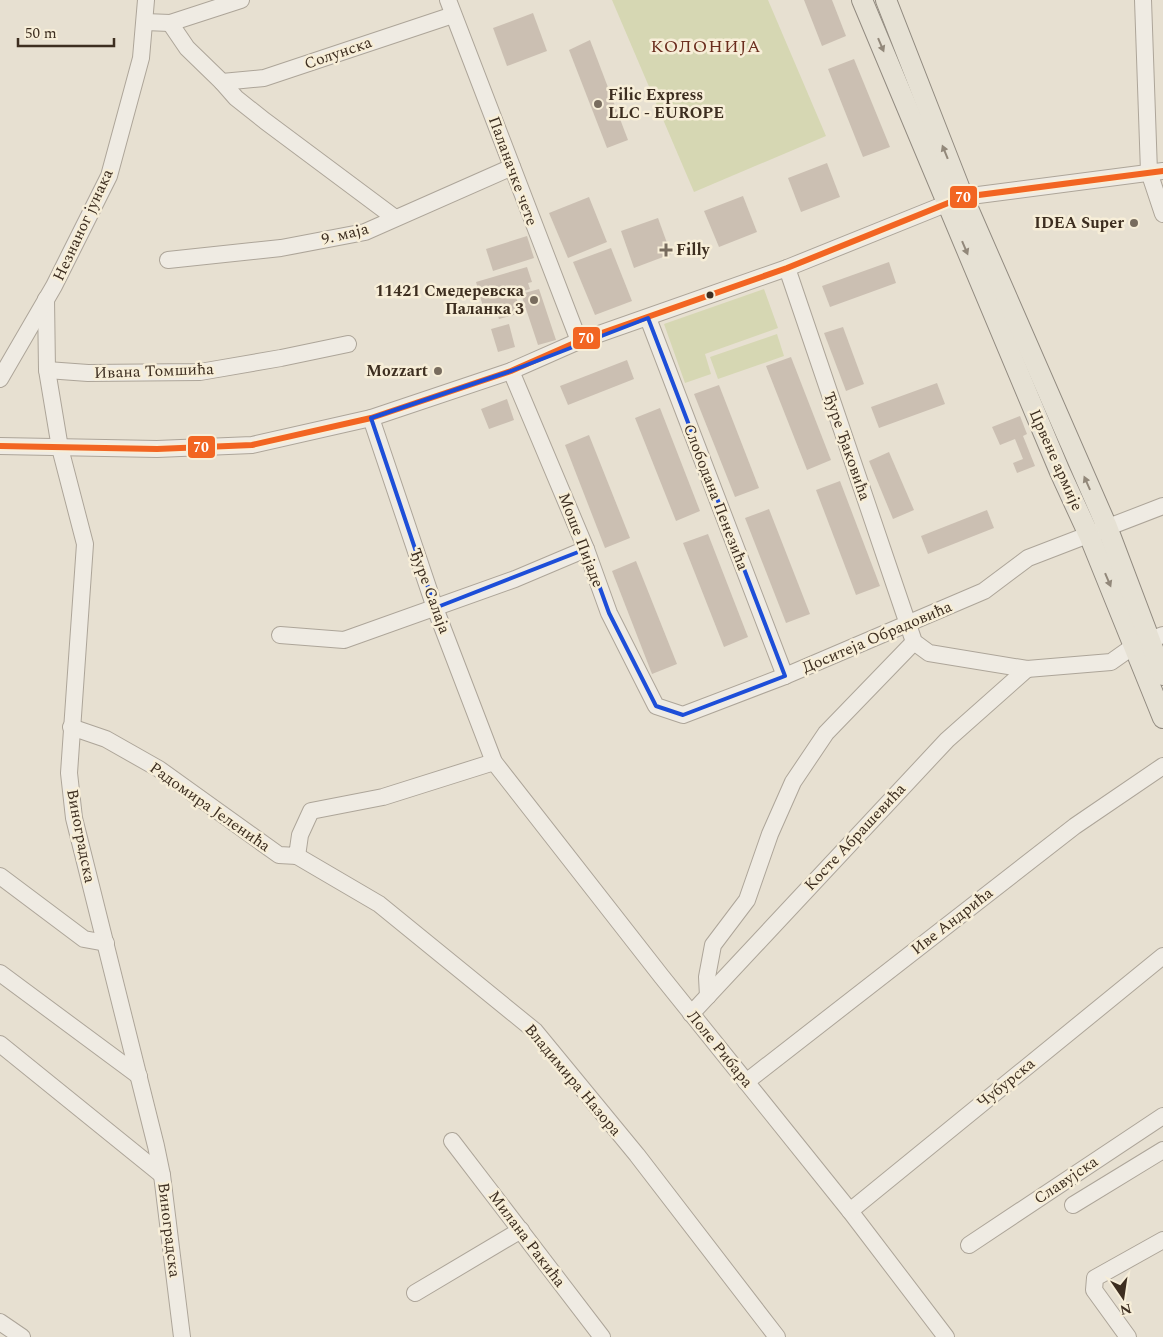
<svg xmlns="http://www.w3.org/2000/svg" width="1163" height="1337" font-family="Spectral,serif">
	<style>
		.green { fill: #d6d7b3 }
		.building { fill: #cbbfb2 }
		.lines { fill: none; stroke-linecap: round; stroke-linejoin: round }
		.minor-casing { stroke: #ada599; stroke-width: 18 }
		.major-casing { stroke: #928b80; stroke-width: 22 }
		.minor { stroke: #efebe3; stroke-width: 16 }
		.major { stroke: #e6e1d4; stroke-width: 20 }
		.bus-1-casing { stroke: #f7eed8; stroke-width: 10 }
		.bus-1 { stroke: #f26522; stroke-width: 6 }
		.oneway { fill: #92887a }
		.marked { fill: none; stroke: #1d4ed8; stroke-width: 4; stroke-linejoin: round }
		.poi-dot { fill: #786c5e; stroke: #f7eed8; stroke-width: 2 }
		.bus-dot { fill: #3d2e20; stroke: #f7eed8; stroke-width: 2 }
		.labels { text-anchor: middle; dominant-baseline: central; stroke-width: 5; stroke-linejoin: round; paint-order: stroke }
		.street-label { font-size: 16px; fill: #3d2e20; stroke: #f7eed8 }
		.poi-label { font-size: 16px; font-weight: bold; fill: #3d2e20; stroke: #f7eed8; text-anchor: end }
		.neighbourhood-label { font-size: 18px; letter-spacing: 1px; fill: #6b2e1e; stroke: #f7eed8 }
		.line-badge { stroke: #f7eed8; stroke-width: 2 }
		.badge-label { font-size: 14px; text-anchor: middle; font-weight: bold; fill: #fff }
	</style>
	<rect width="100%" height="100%" fill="#e7e0d1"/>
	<g class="green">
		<path d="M612,0H768L826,136L694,192Z"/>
		<path d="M764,289L778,328L705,354L711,374L685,383L664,324Z"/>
		<path d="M777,334L784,356L718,379L710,357Z"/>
	</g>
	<g class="building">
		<path d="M804,0H832L846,36L822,46Z"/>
		<path d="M533,13L547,51L507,66L493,28Z"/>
		<path d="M590,40L628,140L607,148L569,50Z"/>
		<path d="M854,59L890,147L863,157L828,69Z"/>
		<path d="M827,163L840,197L801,212L788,178Z"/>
		<path d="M743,196L757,232L719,247L704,211Z"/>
		<path d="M589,197L607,242L568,258L549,213Z"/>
		<path d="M658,218L671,254L634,268L621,231Z"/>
		<path d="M527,236L534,258L493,271L486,249Z"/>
		<path d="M611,248L632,301L595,315L573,262Z"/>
		<path d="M889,262L896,283L830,307L822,286Z"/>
		<path d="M527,267L532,282L528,283L530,289L515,294L521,313L499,319L495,307L484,310L476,282Z"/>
		<path d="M539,289L556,340L538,345L521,294Z"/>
		<path d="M509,324L515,347L498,352L491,329Z"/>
		<path d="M843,327L864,384L846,391L824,333Z"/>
		<path d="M791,357L831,460L807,470L766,366Z"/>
		<path d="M627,360L634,379L568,405L560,386Z"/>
		<path d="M937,383L945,404L879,428L871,407Z"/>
		<path d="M719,385L759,488L735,497L694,394Z"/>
		<path d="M507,399L514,420L489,429L481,409Z"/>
		<path d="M660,408L700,511L676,521L635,418Z"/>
		<path d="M1020,416L1027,434L1023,436L1035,466L1017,473L1013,463L1023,459L1015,439L1000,445L992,427Z"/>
		<path d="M589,435L630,538L605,548L565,445Z"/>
		<path d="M889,452L914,510L893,519L869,461Z"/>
		<path d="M840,481L880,586L856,595L816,490Z"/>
		<path d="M769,509L810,614L786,623L745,518Z"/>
		<path d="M987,510L994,528L928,554L921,536Z"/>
		<path d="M708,534L748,637L724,647L683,543Z"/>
		<path d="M636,561L677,664L652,674L612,571Z"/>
	</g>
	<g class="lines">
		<defs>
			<g id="minor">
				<path d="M448,0L579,341"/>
				<path d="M1143,0L1149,172L1163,214"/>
				<path d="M145,22L170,23L241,0"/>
				<path d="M170,23L187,48L222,82L264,78L453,15"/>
				<path d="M222,82L236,98L265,121L395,218"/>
				<path d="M168,260L281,248L365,232L512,167"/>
				<path d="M787,268L914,642L929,653L1027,669L1111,662L1135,645L1163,635"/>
				<path d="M46,299L47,370L60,448L85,544L69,773L74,818L156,1146L162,1175L182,1337"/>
				<path d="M648,318L785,676"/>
				<path d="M47,370L88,373L200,372L281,358L348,344"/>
				<path d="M511,371L586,549L609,613L656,706L683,715L785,676L984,591L1028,558L1163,506"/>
				<path d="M0,379L54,286L109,176L141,58L146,0"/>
				<path d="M371,418L435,608L494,762L662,977L850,1211L946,1337"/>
				<path d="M0,446L157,449L252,445L371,418L511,371L579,341L787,268L963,197L1163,171"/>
				<path d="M280,635L344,640L515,579L586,549"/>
				<path d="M71,727L106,739L159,769L279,855L297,856L300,835L311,811L383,797L494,762"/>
				<path d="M297,856L379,904L535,1031L637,1155L777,1337"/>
				<path d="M0,876L84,939L106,943"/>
				<path d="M0,973L139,1076"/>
				<path d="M708,996L707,977L713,945L747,900L770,834L793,782L826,733L914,642"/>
				<path d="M691,1014L947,740L1027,669"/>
				<path d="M0,1044L162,1175"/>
				<path d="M746,1082L1075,826L1163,766"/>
				<path d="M452,1141L602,1337"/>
				<path d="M1073,1205L1163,1150"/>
				<path d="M850,1211L1163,956"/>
				<path d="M969,1245L1163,1116"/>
				<path d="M415,1293L521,1230"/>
				<path d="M0,1322L22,1337"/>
				<path d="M1128,1337L1094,1290L1095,1278L1163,1240"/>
			</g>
			<g id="major">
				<path d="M862,0L1060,472L1089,535L1163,718"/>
				<path d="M886,0L963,197L1107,527L1163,675"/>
			</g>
		</defs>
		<use href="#minor" class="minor-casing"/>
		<use href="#major" class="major-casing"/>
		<use href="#minor" class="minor"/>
		<use href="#major" class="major"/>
		<defs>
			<path id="bus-1" d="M0,446L157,449L252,445L371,418L511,371L579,341L787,268L963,197L1163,171"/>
		</defs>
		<use href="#bus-1" class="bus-1-casing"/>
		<use href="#bus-1" class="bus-1"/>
	</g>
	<defs><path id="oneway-solid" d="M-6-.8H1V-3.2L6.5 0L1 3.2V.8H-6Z" transform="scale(1.25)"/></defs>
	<g class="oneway">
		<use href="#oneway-solid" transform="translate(881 45) rotate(67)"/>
		<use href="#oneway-solid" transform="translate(945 152) rotate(-112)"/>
		<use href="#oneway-solid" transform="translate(965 248) rotate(67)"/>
		<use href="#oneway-solid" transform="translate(1087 483) rotate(-114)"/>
		<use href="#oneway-solid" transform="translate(1108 580) rotate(67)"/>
	</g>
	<path class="marked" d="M648,318L785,676L683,715L656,706L609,613L586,549L435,608L371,418L511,371Z"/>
	<g class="poi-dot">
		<circle cx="598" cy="104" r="5"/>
		<circle cx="1134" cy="223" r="5"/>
		<path d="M663.5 242.5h5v5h5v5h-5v5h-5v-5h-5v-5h5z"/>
		<circle cx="534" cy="300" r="5"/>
		<circle cx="438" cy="371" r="5"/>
	</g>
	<circle class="bus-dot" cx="710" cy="295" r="4.5"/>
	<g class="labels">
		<g class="street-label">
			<text transform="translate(338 53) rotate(-19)">Солунска</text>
			<text transform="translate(513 171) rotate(70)">Паланачке чете</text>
			<text transform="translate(83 225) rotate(-65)">Незнаног јунака</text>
			<text transform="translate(345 234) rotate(-14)">9. маја</text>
			<text transform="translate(154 371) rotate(-2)">Ивана Томшића</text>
			<text transform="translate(847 446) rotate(71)">Ђуре Ђаковића</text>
			<text transform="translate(1056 460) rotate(66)">Црвене армије</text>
			<text transform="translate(716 497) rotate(69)">Слободана Пенезића</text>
			<text transform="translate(581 540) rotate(69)">Моше Пијаде</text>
			<text transform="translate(430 591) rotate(70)">Ђуре Салаја</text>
			<text transform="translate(877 637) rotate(-23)">Доситеја Обрадовића</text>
			<text transform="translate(210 807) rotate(35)">Радомира Јеленића</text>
			<text transform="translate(81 836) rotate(79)">Виноградска</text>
			<text transform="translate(855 837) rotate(-47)">Косте Абрашевића</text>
			<text transform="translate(952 921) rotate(-38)">Иве Андрића</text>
			<text transform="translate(720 1049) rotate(51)">Лоле Рибара</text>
			<text transform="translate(573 1080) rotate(50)">Владимира Назора</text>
			<text transform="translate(1006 1083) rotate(-39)">Чубурска</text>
			<text transform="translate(1066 1180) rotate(-34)">Славујска</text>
			<text transform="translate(169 1230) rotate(83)">Виноградска</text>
			<text transform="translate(527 1239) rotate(53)">Милана Ракића</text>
		</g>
		<g class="poi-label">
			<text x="608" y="95" text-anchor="start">Filic Express<tspan x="608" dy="18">LLC - EUROPE</tspan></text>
			<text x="1124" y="223">IDEA Super</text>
			<text x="676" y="250" text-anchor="start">Filly</text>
			<text x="524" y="291">11421 Смедеревска<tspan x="524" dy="18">Паланка 3</tspan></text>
			<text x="428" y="371">Mozzart</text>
		</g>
		<g class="neighbourhood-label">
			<text x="706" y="46">КОЛОНИЈА</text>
		</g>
	</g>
	<g class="line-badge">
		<rect x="949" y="185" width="29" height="24" rx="5" fill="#f26522"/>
		<rect x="572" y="326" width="29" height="24" rx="5" fill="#f26522"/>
		<rect x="187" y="435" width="29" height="24" rx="5" fill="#f26522"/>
	</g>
	<g class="badge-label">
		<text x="963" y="202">70</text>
		<text x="586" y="343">70</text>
		<text x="201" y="452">70</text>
	</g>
	<g transform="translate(1123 1297) rotate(167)" stroke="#f7eed8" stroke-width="4" paint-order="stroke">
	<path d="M0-4L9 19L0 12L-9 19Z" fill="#3d2e20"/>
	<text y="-8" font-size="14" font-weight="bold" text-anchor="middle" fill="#3d2e20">N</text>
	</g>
	<path d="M18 38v8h96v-8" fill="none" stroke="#3d2e20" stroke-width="2.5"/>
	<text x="25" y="38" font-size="15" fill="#3d2e20" stroke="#f7eed8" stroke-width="4" paint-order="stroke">50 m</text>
</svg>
